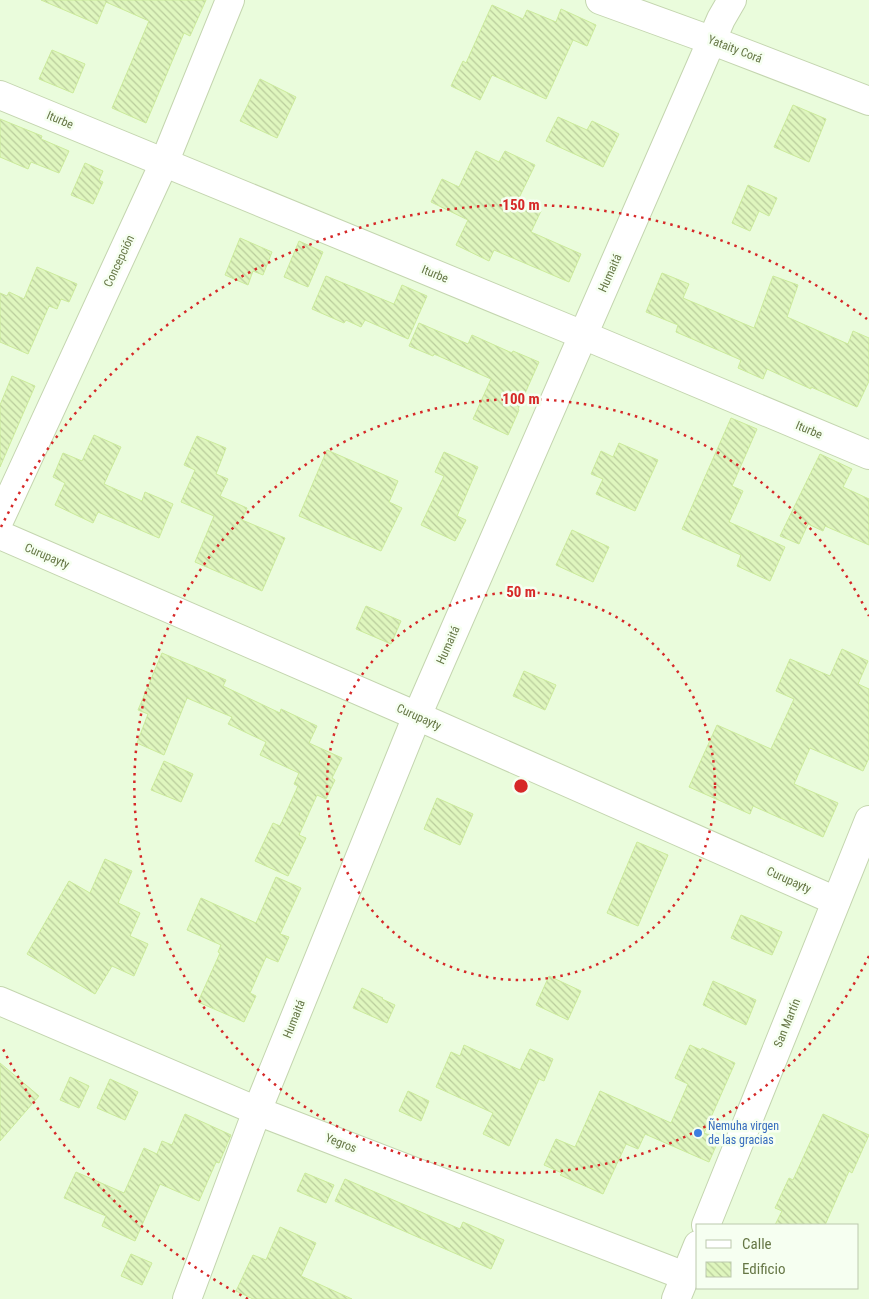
<svg xmlns="http://www.w3.org/2000/svg" width="869" height="1299" font-family="'Roboto Condensed',sans-serif">
	<style>
		.residential { fill: #eafcdc; fill-rule: evenodd }
		.building { fill: url(#building-back-hatch); stroke: #cceb9c }
		.lines { fill: none; stroke-linecap: round; stroke-linejoin: round }
		.minor-casing { stroke: #c4d5af; stroke-width: 30 }
		.minor { stroke: #fff; stroke-width: 28 }
		.ring { fill: none; stroke: #d62828; stroke-width: 2.5; stroke-dasharray: 2.5 5 }
		.shop-dot { fill: #3f7fe0; stroke: #f6fff1; stroke-width: 2 }
		.labels { text-anchor: middle; dominant-baseline: central; stroke-width: 5; stroke-linejoin: round; paint-order: stroke }
		.street-label { font-size: 12px; fill: #667746; stroke: #f6fff1 }
		.shop-label { font-size: 12px; fill: #366cbe; stroke: #f6fff1; text-anchor: start }
		.centre { fill: #d62828; stroke: #f6fff1; stroke-width: 2.5 }
		.ring-label { font-size: 15px; text-anchor: middle; font-weight: bold; fill: #d62828; stroke: #f6fff1; stroke-width: 5; stroke-linejoin: round; paint-order: stroke }
	</style>
	<defs>
		<pattern id="building-back-hatch" width="6" height="6" patternUnits="userSpaceOnUse" patternTransform="scale(1.25)"><rect width="6" height="6" fill="#dff6be"/><path d="M-1 5l2 2M0 0l6 6M5-1l2 2" fill="none" stroke="#b9cc9c"/></pattern>
	</defs>
	<rect width="100%" height="100%" fill="#f1fee9"/>
	<path class="residential" d="M0,0H869V1299H0ZM698,1225H858V1288H698Z"/>
	<g class="building">
		<path d="M41,0H206L190,36L184,33L146,123L112,108L149,21L106,2L97,24Z"/>
		<path d="M492,5L523,19L527,10L556,22L561,9L596,25L587,46L573,40L546,99L492,75L480,100L451,86L463,61L466,63Z"/>
		<path d="M52,50L85,64L73,93L39,79Z"/>
		<path d="M260,79L296,97L277,138L240,121Z"/>
		<path d="M793,105L826,119L809,162L774,147Z"/>
		<path d="M558,117L587,130L592,121L619,134L603,167L546,141Z"/>
		<path d="M0,119L42,136L41,139L69,151L59,173L31,162L28,169L0,157Z"/>
		<path d="M476,151L499,162L505,151L535,165L518,200L541,211L531,232L581,254L569,282L494,250L489,261L456,245L468,220L431,202L442,179L459,187Z"/>
		<path d="M85,163L103,171L99,180L103,182L93,204L71,195Z"/>
		<path d="M748,185L777,198L769,216L759,211L750,231L732,223Z"/>
		<path d="M240,238L272,252L263,275L253,271L248,285L225,275Z"/>
		<path d="M299,241L323,252L308,287L284,277Z"/>
		<path d="M37,267L77,284L69,302L61,299L57,309L49,306L28,354L0,342V293L7,296L9,292L24,299Z"/>
		<path d="M662,273L689,284L683,298L754,328L773,276L798,285L787,317L848,344L853,331L869,338V381L857,407L811,387V389L767,369L763,379L738,368L741,360L676,332L678,325L646,312Z"/>
		<path d="M326,276L394,304L402,285L427,296L408,339L365,320L361,327L346,320L344,323L312,309Z"/>
		<path d="M419,323L468,344L472,335L512,353L513,351L539,362L518,409L519,410L508,435L473,419L491,379L434,354L433,356L409,346Z"/>
		<path d="M12,376L35,386L0,467V405Z"/>
		<path d="M731,418L757,429L732,486L743,491L729,522L785,547L770,581L737,566L741,555L682,529Z"/>
		<path d="M94,435L121,447L104,484L142,501L145,492L173,504L159,538L98,512L93,523L55,505L65,483L53,477L63,453L82,461Z"/>
		<path d="M197,436L226,448L216,474L228,479L220,496L247,508L242,520L285,538L262,591L195,562L214,516L181,502L195,470L184,465Z"/>
		<path d="M619,443L658,460L635,511L596,494L603,479L591,474L601,451L613,457Z"/>
		<path d="M327,450L398,481L389,502L402,508L381,551L299,516Z"/>
		<path d="M444,452L478,467L457,516L466,520L455,541L421,525L444,476L435,472Z"/>
		<path d="M820,454L852,469L843,487L869,499V545L825,526L823,531L808,524L799,544L780,536Z"/>
		<path d="M572,530L609,547L593,582L556,565Z"/>
		<path d="M366,606L401,621L391,644L356,629Z"/>
		<path d="M842,649L868,661L858,684L869,689V758L863,771L810,748L794,784L838,803L823,837L753,806L750,814L689,787L717,725L771,749L794,699L776,691L790,659L830,676Z"/>
		<path d="M162,653L226,680L223,686L280,713L281,709L317,726L309,743L342,758L332,778L335,780L326,799L317,795L299,835L306,838L288,876L255,861L273,823L280,826L298,786L294,784L299,773L260,755L266,742L228,724L232,717L187,698L164,755L137,743L148,714L138,710Z"/>
		<path d="M524,671L556,685L545,710L513,696Z"/>
		<path d="M164,761L193,774L181,802L151,790Z"/>
		<path d="M437,798L473,814L460,845L424,829Z"/>
		<path d="M637,842L668,855L638,926L607,913Z"/>
		<path d="M105,859L132,871L118,903L140,913L130,936L148,944L134,976L112,966L95,994L27,954L69,881L90,893Z"/>
		<path d="M276,877L301,888L280,934L289,937L278,962L266,957L250,993L256,996L244,1022L198,1002L220,953L218,952L221,945L187,930L201,898L256,923Z"/>
		<path d="M741,915L782,932L772,955L731,938Z"/>
		<path d="M549,976L581,991L568,1020L536,1005Z"/>
		<path d="M713,981L756,1000L746,1025L703,1005Z"/>
		<path d="M362,988L383,998L382,999L395,1005L387,1023L353,1008Z"/>
		<path d="M464,1045L520,1070L530,1049L553,1059L544,1081L539,1079L509,1146L483,1134L493,1113L436,1087L451,1052L460,1056Z"/>
		<path d="M690,1045L701,1050L702,1048L735,1063L704,1133L719,1139L709,1162L645,1134L638,1149L626,1144L603,1194L560,1175L562,1173L544,1165L556,1139L575,1147L600,1091L671,1123L688,1084L675,1078Z"/>
		<path d="M0,1063L39,1096L0,1141Z"/>
		<path d="M70,1077L89,1086L79,1108L60,1100Z"/>
		<path d="M110,1079L138,1092L125,1120L97,1108Z"/>
		<path d="M408,1091L429,1101L421,1121L399,1111Z"/>
		<path d="M185,1114L231,1135L219,1163L216,1162L199,1201L160,1184L135,1241L102,1226L106,1216L64,1198L76,1172L124,1193L144,1148L157,1154L162,1141L172,1145Z"/>
		<path d="M823,1114L869,1135L852,1173L849,1171L825,1225H775L782,1211L775,1208L789,1178L793,1180Z"/>
		<path d="M305,1173L334,1185L326,1203L297,1191Z"/>
		<path d="M345,1179L460,1229L463,1222L504,1240L491,1269L335,1201Z"/>
		<path d="M280,1227L316,1243L301,1276L352,1299H253L236,1291L253,1255L266,1260Z"/>
		<path d="M131,1254L152,1263L142,1285L121,1276Z"/>
	</g>
	<g class="lines">
		<defs>
			<g id="minor">
				<path d="M600,0L713,41L869,101"/>
				<path d="M0,95L583,335L869,455"/>
				<path d="M0,519L164,163L230,0"/>
				<path d="M0,535L417,716L836,901"/>
				<path d="M0,1001L257,1111L685,1276"/>
				<path d="M706,1225L869,820"/>
				<path d="M187,1299L257,1111L417,716L721,19L732,0"/>
				<path d="M676,1299L698,1245"/>
			</g>
		</defs>
		<use href="#minor" class="minor-casing"/>
		<use href="#minor" class="minor"/>
	</g>
	<g class="ring">
		<circle cx="521" cy="786" r="194"/>
		<path d="M869 956A387 387 0 1 1 869 616"/>
		<path d="M248 1299A581 581 0 0 1 1 1045M1 527A581 581 0 0 1 867 319"/>
	</g>
	<circle class="shop-dot" cx="698" cy="1133" r="5"/>
	<g class="labels">
		<g class="street-label">
			<text transform="translate(735 49) rotate(21)">Yataity Corá</text>
			<text transform="translate(60 120) rotate(23)">Iturbe</text>
			<text transform="translate(119 261) rotate(-65)">Concepción</text>
			<text transform="translate(610 273) rotate(-66)">Humaitá</text>
			<text transform="translate(435 274) rotate(22)">Iturbe</text>
			<text transform="translate(809 430) rotate(23)">Iturbe</text>
			<text transform="translate(47 556) rotate(23)">Curupayty</text>
			<text transform="translate(448 645) rotate(-66)">Humaitá</text>
			<text transform="translate(419 717) rotate(24)">Curupayty</text>
			<text transform="translate(789 880) rotate(24)">Curupayty</text>
			<text transform="translate(294 1019) rotate(-68)">Humaitá</text>
			<text transform="translate(787 1023) rotate(-68)">San Martín</text>
			<text transform="translate(341 1143) rotate(21)">Yegros</text>
		</g>
		<g class="shop-label">
			<text x="708" y="1126">Ñemuha virgen<tspan x="708" dy="14">de las gracias</tspan></text>
		</g>
	</g>
	<circle cx="521" cy="786" r="8" class="centre"/>
	<g class="ring-label">
		<text x="521" y="210">150 m</text>
		<text x="521" y="404">100 m</text>
		<text x="521" y="597">50 m</text>
	</g>
	<rect x="696" y="1224" width="162" height="65" fill="#f6fff1" stroke="#bcc9ad"/>
	<rect x="706" y="1240" width="25" height="8" fill="#ffffff" stroke="#bcc9ad"/>
	<text x="742" y="1249" font-size="15" fill="#667746">Calle</text>
	<rect x="706" y="1262" width="25" height="15" fill="url(#building-back-hatch)" stroke="#bcc9ad"/>
	<text x="742" y="1274" font-size="15" fill="#667746">Edificio</text>
</svg>
